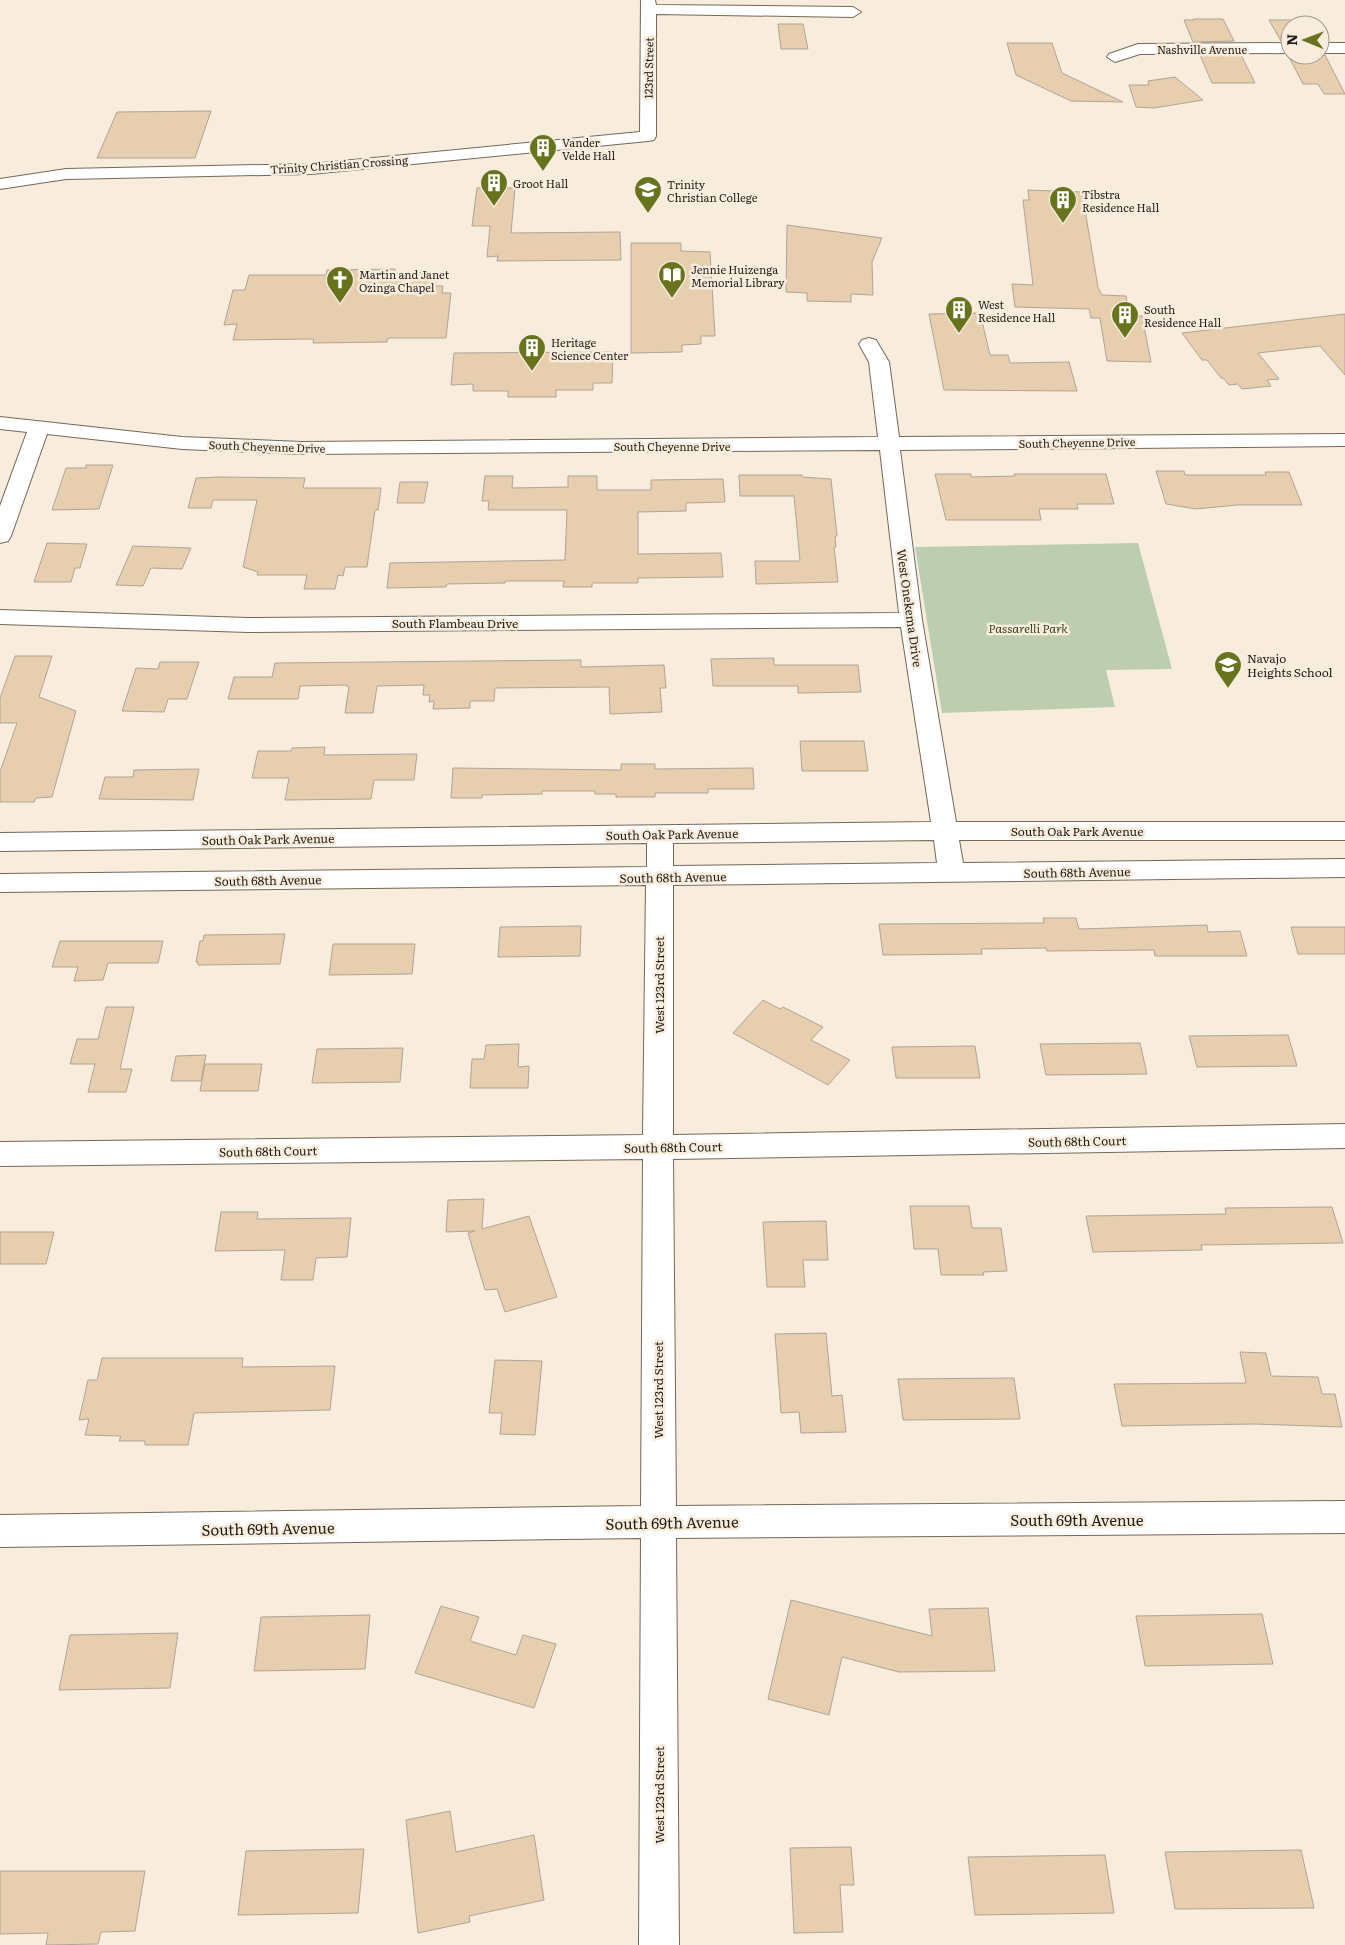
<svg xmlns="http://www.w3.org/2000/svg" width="1345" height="1945" font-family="Literata,serif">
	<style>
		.green { fill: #bdcdb0 }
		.building { fill: #e6ceaf; stroke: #b0a495 }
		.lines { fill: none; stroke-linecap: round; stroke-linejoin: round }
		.minor-casing { stroke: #73685a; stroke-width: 2 }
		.minor { fill: #fff; fill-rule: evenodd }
		.labels { text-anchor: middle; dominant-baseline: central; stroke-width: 5; stroke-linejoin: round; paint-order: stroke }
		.far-street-label { font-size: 11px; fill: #231e19; stroke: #f8ecdc }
		.far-poi-label { font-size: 11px; fill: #231e19; stroke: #f8ecdc; text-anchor: start }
		.street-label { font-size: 12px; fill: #231e19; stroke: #f8ecdc }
		.park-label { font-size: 12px; font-style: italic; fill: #324918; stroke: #f8ecdc }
		.poi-label { font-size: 12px; fill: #231e19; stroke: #f8ecdc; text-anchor: start }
		.near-street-label { font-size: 15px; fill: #231e19; stroke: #f8ecdc }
	</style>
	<rect width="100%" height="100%" fill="#f8ecdc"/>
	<path class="green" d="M1138,543L1172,669L1106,670L1115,707L942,713L915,547Z"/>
	<g class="building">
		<path d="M1193,19H1223L1234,41L1193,42L1184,20H1194Z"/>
		<path d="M1269,20H1306L1309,25H1290V41H1281Z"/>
		<path d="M778,24H803L808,49H781Z"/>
		<path d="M1007,43H1052L1062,73L1123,102L1071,101L1016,75Z"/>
		<path d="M1200,55H1241L1255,83H1212Z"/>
		<path d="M1288,55H1325L1345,94H1324L1318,84H1303Z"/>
		<path d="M1175,77L1203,100L1154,108L1136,107L1129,85H1149L1148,81Z"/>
		<path d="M211,111L195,158H97L117,112Z"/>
		<path d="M477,188H515L511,233L620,232L621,260L497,261L498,256L487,257L490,226H472Z"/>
		<path d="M1028,190L1082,192L1098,287L1102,295L1126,296L1130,316H1142L1151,362L1107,361L1100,318H1091L1089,309L1015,307L1012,284L1033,285L1023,200H1029Z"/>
		<path d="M787,225L882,238L872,262L873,295L851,294V302L807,301V293L786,292Z"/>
		<path d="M631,243H681V251L710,252L715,336H701V344L682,345V352L631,353Z"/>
		<path d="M395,269V273L436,272L435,286H443L442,293H451L446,338H388L387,342L313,343L314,339L233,340L237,324L224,325L233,290H245L249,275H326L327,270Z"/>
		<path d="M980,313L990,355H1008L1010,363L1069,362L1077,391L944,390L929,314Z"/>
		<path d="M1345,314V375L1320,346L1258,353L1279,379L1267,380L1271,386L1242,389L1238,384L1229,385L1223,378H1221L1207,360H1202L1182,333Z"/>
		<path d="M613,352L612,383H593V390H556V397H508V391H473V384L451,385L454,353Z"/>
		<path d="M86,465H113L99,509L52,510L66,468H86Z"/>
		<path d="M1156,471H1184L1185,475H1266L1265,472H1289L1302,505H1237L1196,509L1166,504Z"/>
		<path d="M935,474H971V477L1015,476L1014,474H1106L1114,504H1077L1078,509H1039L1041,520H946Z"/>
		<path d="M739,475H802V477L831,479L837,536H835L836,547H834L838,582L756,584L755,561H800L794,496H740Z"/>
		<path d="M485,476H513L512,488L568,487V476H597V490H651V480L723,479L725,502L686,503V511L638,512V554L721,553L723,577L638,578V583H592V587H563L564,581H505V583L447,584L446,587L387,588L390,563L565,560L567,510H488L489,501H482Z"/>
		<path d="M219,477L305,478L303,488H381L378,510H375L367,567H345L343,576L338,575L335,589H304L307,575H257L258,572L243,567L257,500H213L211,508H188L196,478Z"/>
		<path d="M400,482H428L424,503H397Z"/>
		<path d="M47,543L87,544L80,568H75L71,582H34Z"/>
		<path d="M133,546L191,548L182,569L151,568L143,586L116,585Z"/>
		<path d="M15,656H52L39,697L76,711L52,797L36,798L34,802H0V772L17,723H0V698Z"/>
		<path d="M774,658V665H858L861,692L798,693V686H713L711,659Z"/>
		<path d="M581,660V667L664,665L666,688H660L662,712L610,714L609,687L495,688L494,701H470V708L433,709L434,701L429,702L430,695H423L424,685L377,686L373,713H345L349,687L345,685L300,686L298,699H228L234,677H272L275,663Z"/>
		<path d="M160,662H199L187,699H168L164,712L122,711L136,668L158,669Z"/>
		<path d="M800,741H864L868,771H802Z"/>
		<path d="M325,747L324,755L417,754L414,780H374L371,799L285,800L289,778H252L258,751H291L292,748Z"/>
		<path d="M621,764H655V769L753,768L754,789H708V793H655V797H616V794H595V791H542V794L482,795V798H451L453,768L621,770Z"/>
		<path d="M199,769L193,800L99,799L105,777H133L134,770Z"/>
		<path d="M1043,918H1076L1079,929L1207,925L1208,932L1240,931L1247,956H1155L1154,950L1047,951L1046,948L981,949L982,954L883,955L879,924L1044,923Z"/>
		<path d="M581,926L580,956L498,957L500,927Z"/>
		<path d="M1291,927H1345V954H1298Z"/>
		<path d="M285,934L280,964L198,965V962H196L200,941H203L204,935Z"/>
		<path d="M60,941H163L158,963H108L103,980L74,981L78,967H52Z"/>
		<path d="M333,944H415L412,974L329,975Z"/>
		<path d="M763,1000L780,1009L783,1007L823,1027L811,1040L850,1060L828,1085L733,1033Z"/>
		<path d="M106,1007H134L120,1069H132L126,1092H88L95,1064H70L77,1039H98Z"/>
		<path d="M1288,1035L1297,1066L1197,1067L1189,1036Z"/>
		<path d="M1140,1043L1147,1074L1046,1075L1040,1044Z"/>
		<path d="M519,1044L518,1067L529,1066L528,1088H470L472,1059H484L486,1045Z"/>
		<path d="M975,1046L980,1078H896L892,1047Z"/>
		<path d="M403,1048L400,1082L312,1083L317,1049Z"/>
		<path d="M206,1055L201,1081H171L176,1056Z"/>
		<path d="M205,1064H262L258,1091H200Z"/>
		<path d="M484,1199L482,1229L529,1216L557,1297L505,1312L497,1289L485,1290L468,1233L475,1231L446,1232L448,1200Z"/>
		<path d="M910,1206H969L972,1228H1001L1007,1271L983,1272L984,1275H941L938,1249H914Z"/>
		<path d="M1332,1207L1343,1243L1201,1245L1202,1250L1093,1252L1086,1216L1226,1214L1225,1208Z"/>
		<path d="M221,1212H258L257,1219L351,1218L347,1257L316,1258L313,1280H281L285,1250L215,1251Z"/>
		<path d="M826,1221L828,1260H803L805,1287H767L763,1222Z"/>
		<path d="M0,1232H54L46,1264H0Z"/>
		<path d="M826,1333L832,1396L842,1395L846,1432L801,1433L799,1412L781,1413L775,1334Z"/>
		<path d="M1240,1352L1266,1353L1271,1376L1318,1377L1322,1394H1335L1342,1427L1254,1424L1122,1426L1114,1384L1246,1383Z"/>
		<path d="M102,1358H243L242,1367L335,1366L330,1410L194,1413L188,1445H145V1441H119L121,1436L85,1435L89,1419L79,1420L88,1380H97Z"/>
		<path d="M495,1360L542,1361L535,1435L500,1434L502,1413H489Z"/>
		<path d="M1014,1378L1020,1419L903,1420L898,1379Z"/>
		<path d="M791,1600L932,1636L929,1609L988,1608L995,1671L899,1672L842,1657L829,1715L768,1699Z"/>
		<path d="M441,1606L479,1617L470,1641L516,1655L523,1635L556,1644L534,1708L415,1673Z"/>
		<path d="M1262,1614L1273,1664L1145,1666L1136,1616Z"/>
		<path d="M370,1615L365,1669L254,1671L261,1617Z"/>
		<path d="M178,1633L170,1688L59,1690L70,1635Z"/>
		<path d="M450,1811L456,1852L534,1835L544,1900L469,1916L470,1922L418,1933L406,1820Z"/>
		<path d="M851,1847L854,1885H840L843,1932L794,1933L790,1848Z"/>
		<path d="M364,1849L358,1913L238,1915L246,1851Z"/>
		<path d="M1301,1850L1314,1908L1175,1909L1165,1852Z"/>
		<path d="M1105,1855L1114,1913L975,1915L968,1857Z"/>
		<path d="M0,1871H145L135,1931L101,1932L98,1944L46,1945L48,1933L0,1934Z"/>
	</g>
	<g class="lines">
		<defs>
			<g id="minor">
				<path d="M641,0H655L656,5L853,7L861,12L853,17L656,14V136L654,140L648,141L311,174L66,179L0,189V179L66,169L311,164L640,132Z"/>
				<path d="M1290,43V53L1140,54L1115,62L1107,57L1109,54L1138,44Z"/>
				<rect x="1320" y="43" width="25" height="10"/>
				<path d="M869,338L876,340L889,362L899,437L1345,434V446L900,450L922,620L956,822H1345V840H959L963,863L1345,859V877L673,885V1135L1345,1124V1148L673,1159L676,1506L1345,1501V1533L676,1538L679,1945H639L641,1538L0,1547V1515L641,1506L643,1159L0,1166V1142L643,1135L646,885L0,892V874L647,867V843L0,851V833L931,822L901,627L248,632L0,624V610L248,618L899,613L880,450L302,454L182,449L47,434L11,536L8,541L0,543V506L27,432L0,429V417L182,437L302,442L878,437L869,362L859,344L862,340ZM934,840L937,863L673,866V843Z"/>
			</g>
		</defs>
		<use href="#minor" class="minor-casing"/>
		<use href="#minor" class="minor"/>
	</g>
	<defs>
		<symbol id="building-pin" viewBox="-11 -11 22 30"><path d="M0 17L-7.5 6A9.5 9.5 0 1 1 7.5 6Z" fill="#68731e" stroke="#f8ecdc"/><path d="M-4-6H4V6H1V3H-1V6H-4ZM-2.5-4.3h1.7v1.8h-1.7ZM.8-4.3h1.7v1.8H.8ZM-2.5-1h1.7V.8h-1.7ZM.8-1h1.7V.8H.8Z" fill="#fff"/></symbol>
		<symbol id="university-pin" viewBox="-11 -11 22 30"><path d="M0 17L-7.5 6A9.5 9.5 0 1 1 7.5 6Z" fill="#68731e" stroke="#f8ecdc"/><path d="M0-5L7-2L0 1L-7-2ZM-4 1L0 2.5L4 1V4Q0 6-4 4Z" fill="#fff"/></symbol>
		<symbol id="library-pin" viewBox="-11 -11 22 30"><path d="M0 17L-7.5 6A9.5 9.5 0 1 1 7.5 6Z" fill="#68731e" stroke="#f8ecdc"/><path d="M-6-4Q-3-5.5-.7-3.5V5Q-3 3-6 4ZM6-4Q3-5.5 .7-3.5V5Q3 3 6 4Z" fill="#fff"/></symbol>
		<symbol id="church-pin" viewBox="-11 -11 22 30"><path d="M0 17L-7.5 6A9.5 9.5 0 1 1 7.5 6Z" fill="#68731e" stroke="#f8ecdc"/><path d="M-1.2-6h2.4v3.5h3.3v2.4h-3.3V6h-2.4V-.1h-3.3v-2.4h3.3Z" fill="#fff"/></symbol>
		<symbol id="school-pin" viewBox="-11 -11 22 30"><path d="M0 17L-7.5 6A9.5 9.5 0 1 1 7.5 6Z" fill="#68731e" stroke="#f8ecdc"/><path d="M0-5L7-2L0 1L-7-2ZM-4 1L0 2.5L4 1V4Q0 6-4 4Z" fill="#fff"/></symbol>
	</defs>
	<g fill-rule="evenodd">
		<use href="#building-pin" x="527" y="132" width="32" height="43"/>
		<use href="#building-pin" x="478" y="167" width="32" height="43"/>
		<use href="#university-pin" x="632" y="174" width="32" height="43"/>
		<use href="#building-pin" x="1047" y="184" width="32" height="43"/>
		<use href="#library-pin" x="656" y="259" width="32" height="43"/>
		<use href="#church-pin" x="324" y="264" width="32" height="43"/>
		<use href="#building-pin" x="943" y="294" width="32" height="43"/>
		<use href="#building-pin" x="1109" y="299" width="32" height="43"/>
		<use href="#building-pin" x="516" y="332" width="32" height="43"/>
		<use href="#school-pin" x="1212" y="649" width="32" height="43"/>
	</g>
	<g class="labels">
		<g class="far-street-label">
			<text x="1202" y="49">Nashville Avenue</text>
			<text transform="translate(648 68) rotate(-89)">123rd Street</text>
			<text transform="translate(339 164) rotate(-4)">Trinity Christian Crossing</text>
			<text transform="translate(1077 442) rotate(-1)">South Cheyenne Drive</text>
			<text transform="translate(267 446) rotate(2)">South Cheyenne Drive</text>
			<text x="672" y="446">South Cheyenne Drive</text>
		</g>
		<g class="far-poi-label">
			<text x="562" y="142">Vander<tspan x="562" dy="13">Velde Hall</tspan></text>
			<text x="513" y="183">Groot Hall</text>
			<text x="667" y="184">Trinity<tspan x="667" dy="13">Christian College</tspan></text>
			<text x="1082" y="194">Tibstra<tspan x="1082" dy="13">Residence Hall</tspan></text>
			<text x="691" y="269">Jennie Huizenga<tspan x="691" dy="13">Memorial Library</tspan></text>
			<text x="359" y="274">Martin and Janet<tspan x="359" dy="13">Ozinga Chapel</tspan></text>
			<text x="978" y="304">West<tspan x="978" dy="13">Residence Hall</tspan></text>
			<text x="1144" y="309">South<tspan x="1144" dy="13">Residence Hall</tspan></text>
			<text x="551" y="342">Heritage<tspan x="551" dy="13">Science Center</tspan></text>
		</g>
		<g class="street-label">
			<text transform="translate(910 608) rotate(82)">West Onekema Drive</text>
			<text x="455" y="623">South Flambeau Drive</text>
			<text x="1077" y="831">South Oak Park Avenue</text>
			<text transform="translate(672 834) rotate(-1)">South Oak Park Avenue</text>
			<text transform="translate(268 839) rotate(-1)">South Oak Park Avenue</text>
			<text transform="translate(1077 872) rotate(-1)">South 68th Avenue</text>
			<text transform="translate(673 877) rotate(-1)">South 68th Avenue</text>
			<text transform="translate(268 880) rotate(-1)">South 68th Avenue</text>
			<text transform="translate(659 985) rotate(-90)">West 123rd Street</text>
			<text transform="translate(1077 1141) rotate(-1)">South 68th Court</text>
			<text transform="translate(673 1147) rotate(-1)">South 68th Court</text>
			<text transform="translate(268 1151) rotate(-1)">South 68th Court</text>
			<text transform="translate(658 1390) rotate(-90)">West 123rd Street</text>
			<text transform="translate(659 1795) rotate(-90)">West 123rd Street</text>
		</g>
		<g class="park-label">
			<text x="1028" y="628">Passarelli Park</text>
		</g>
		<g class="poi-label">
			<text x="1247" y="658">Navajo<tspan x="1247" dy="14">Heights School</tspan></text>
		</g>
		<g class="near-street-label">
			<text x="1077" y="1519">South 69th Avenue</text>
			<text transform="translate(672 1522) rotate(-1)">South 69th Avenue</text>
			<text transform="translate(268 1528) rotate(-1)">South 69th Avenue</text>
		</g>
	</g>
	<g transform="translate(1305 40) rotate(271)"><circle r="24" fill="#f8ecdc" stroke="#a39a8e"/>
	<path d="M0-4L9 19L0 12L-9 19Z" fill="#68731e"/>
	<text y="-8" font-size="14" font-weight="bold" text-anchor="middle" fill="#231e19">N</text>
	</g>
</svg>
